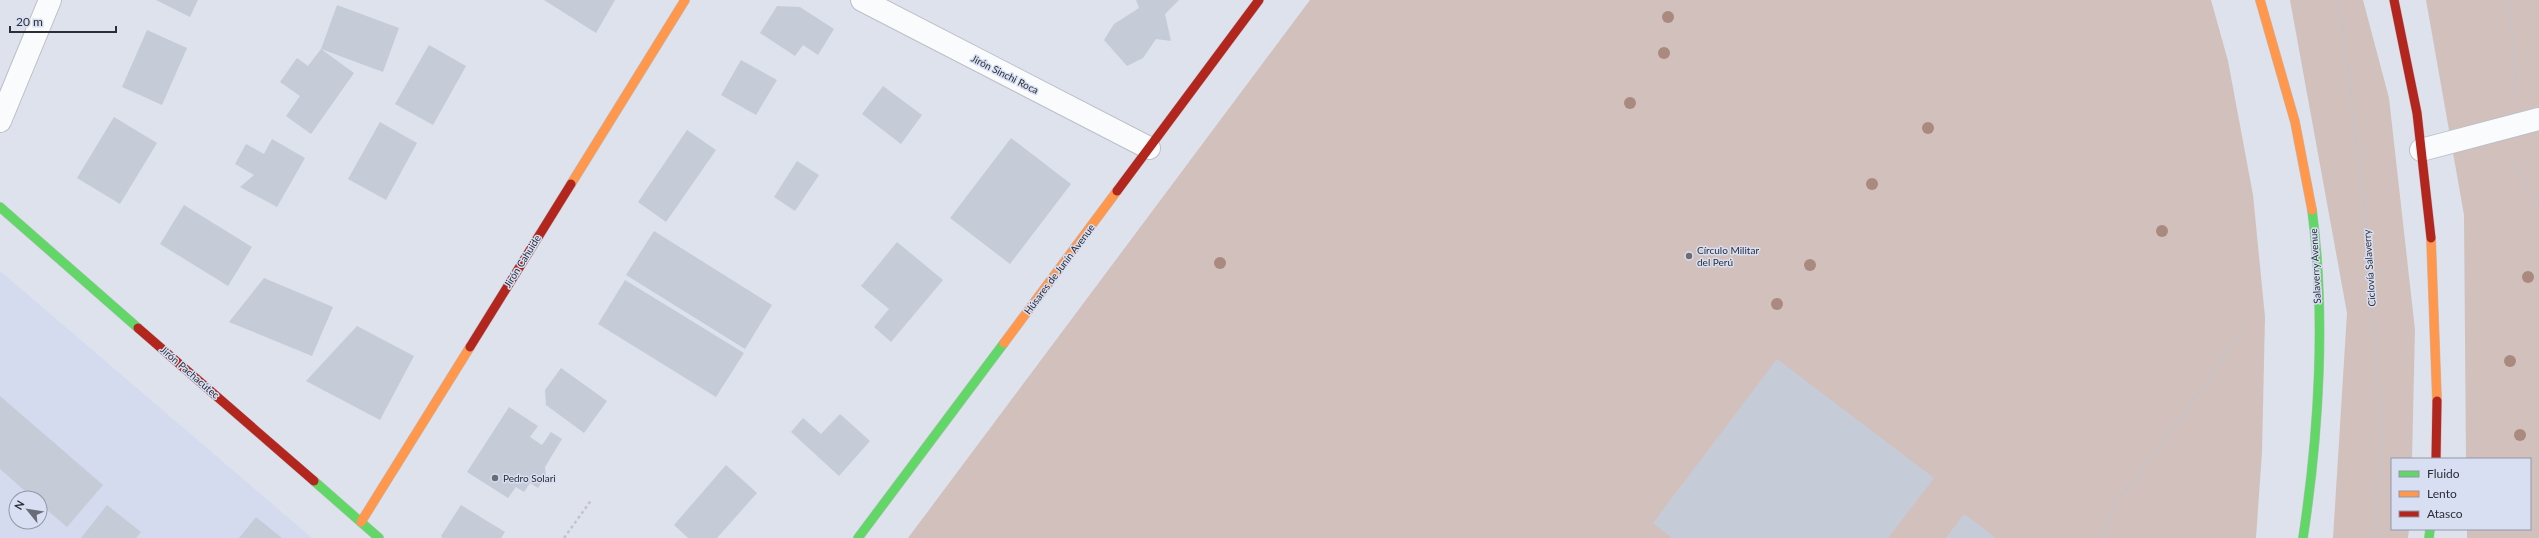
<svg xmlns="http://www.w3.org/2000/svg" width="2539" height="538" font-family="Lato,sans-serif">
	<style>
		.built { fill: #d4dbef; fill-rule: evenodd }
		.green { fill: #d2c0bc }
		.building { fill: #c6cbd8 }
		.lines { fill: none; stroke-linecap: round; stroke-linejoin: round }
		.street-casing { stroke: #bcbfc8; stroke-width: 24 }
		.fast-casing { stroke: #bcbfc8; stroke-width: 10 }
		.slow-casing { stroke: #bcbfc8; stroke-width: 10 }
		.jam-casing { stroke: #bcbfc8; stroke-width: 10 }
		.path { stroke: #c4c4c8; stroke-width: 2.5; stroke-dasharray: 3 3; stroke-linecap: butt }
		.street { stroke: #fafbfc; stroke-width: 22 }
		.fast { stroke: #63d668; stroke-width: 9 }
		.slow { stroke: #ff974d; stroke-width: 9 }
		.jam { stroke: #b3261e; stroke-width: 9 }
		.tree { fill: #aa8a7e }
		.poi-dot { fill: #6a6d76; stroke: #d8dff3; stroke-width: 1.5 }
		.labels { text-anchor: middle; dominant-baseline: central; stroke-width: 3; stroke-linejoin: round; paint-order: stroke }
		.street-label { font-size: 10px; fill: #2b2e36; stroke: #d8dff3 }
		.poi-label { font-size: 10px; fill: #2b2e36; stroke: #d8dff3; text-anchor: start }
	</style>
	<rect width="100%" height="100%" fill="#dee2ed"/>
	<path class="built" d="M0,271L312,538H0ZM16,498H40V522H16Z"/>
	<g class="green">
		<path d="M1310,0H2211L2228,61L2253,195L2265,317L2262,452L2256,538H908Z"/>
		<path d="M2290,0H2363L2389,98L2415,330L2412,459H2392V529H2409L2408,538H2333L2347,313Z"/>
		<path d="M2426,0H2539V538H2467V529H2530V459H2466L2464,215Z"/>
	</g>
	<g class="building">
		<path d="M156,0H198L190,17Z"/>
		<path d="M544,0H615L596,33Z"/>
		<path d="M1136,0H1179L1165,14L1171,41L1156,39L1143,58L1127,66L1104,40L1114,24L1139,8Z"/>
		<path d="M337,5L399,28L383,72L321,49Z"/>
		<path d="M777,6L800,7L834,29L818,55L803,45L795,56L760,33Z"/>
		<path d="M147,30L187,48L162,105L122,87Z"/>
		<path d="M429,45L466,66L433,125L395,104Z"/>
		<path d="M321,49L354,73L311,134L286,116L300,96L280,82L297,58L308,66Z"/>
		<path d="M741,60L777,80L756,115L721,95Z"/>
		<path d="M883,86L922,115L901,144L862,114Z"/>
		<path d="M114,117L157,143L120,204L77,178Z"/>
		<path d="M380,122L417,143L386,200L348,179Z"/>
		<path d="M687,130L716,150L666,222L638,202Z"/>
		<path d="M1011,138L1071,184L1010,264L950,218Z"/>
		<path d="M272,139L305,158L277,207L240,187L254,175L235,164L246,144L264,154Z"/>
		<path d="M797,161L819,175L795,211L774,197Z"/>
		<path d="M184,205L252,247L228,286L160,244Z"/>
		<path d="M654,231L772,305L745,349L626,275Z"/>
		<path d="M897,242L943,280L891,342L874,327L889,309L861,286Z"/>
		<path d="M264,278L333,307L312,356L229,322Z"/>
		<path d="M625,280L744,353L716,397L598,324Z"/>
		<path d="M357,326L414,356L380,420L306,381Z"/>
		<path d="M1777,359L1934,478L1888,538H1672L1653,523Z"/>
		<path d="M561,368L607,401L584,433L546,405L545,390Z"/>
		<path d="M0,396L103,485L67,527L40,504V498H33L0,469Z"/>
		<path d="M509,407L538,426L530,437L542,445L551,432L562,439L545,467L546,476L538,488L530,483L524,492L516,487L508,498L467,472Z"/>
		<path d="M840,414L870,441L839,476L791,432L803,418L821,434Z"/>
		<path d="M726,465L757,493L717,538H688L674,525Z"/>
		<path d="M107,505L141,532L136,538H81Z"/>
		<path d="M461,505L505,532L501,538H442L441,536Z"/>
		<path d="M1964,514L1986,530L1996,538H1946Z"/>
		<path d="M256,517L282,538H239Z"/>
	</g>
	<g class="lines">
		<defs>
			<g id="street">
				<path d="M862,0L1149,148"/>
				<path d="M0,121L50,0"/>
				<path d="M2421,150L2539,119"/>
			</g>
			<g id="fast">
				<path d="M0,207L138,328"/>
				<path d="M314,481L379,538"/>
				<path d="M858,538L1004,343"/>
				<path d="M2303,538C2319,433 2326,315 2312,210"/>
				<path d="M2429,538L2430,529"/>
			</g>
			<g id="slow">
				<path d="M2260,0L2295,122L2312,210"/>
				<path d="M571,184L685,0"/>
				<path d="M2431,238L2437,401"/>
				<path d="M1004,343L1117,191"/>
				<path d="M361,522L470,347"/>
			</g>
			<g id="jam">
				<path d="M2394,0L2417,113L2431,238"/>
				<path d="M1117,191L1259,0"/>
				<path d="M138,328L314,481"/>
				<path d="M470,347L571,184"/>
				<path d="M2436,459L2437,401"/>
			</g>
		</defs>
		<use href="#street" class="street-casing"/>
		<use href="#fast" class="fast-casing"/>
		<use href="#slow" class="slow-casing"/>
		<use href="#jam" class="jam-casing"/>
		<g class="path">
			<path d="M2334,0L2341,17L2363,193L2382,436L2374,538"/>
			<path d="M2509,0L2517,94"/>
			<path d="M2510,158L2539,206"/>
			<path d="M564,538L592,499"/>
			<path d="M2101,538L2111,510L2163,442L2246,326"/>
		</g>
		<use href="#street" class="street"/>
		<use href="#fast" class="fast"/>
		<use href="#slow" class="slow"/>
		<use href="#jam" class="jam"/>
	</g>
	<g class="tree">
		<circle cx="1668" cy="17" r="6"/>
		<circle cx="1664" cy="53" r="6"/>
		<circle cx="1630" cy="103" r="6"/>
		<circle cx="1928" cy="128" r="6"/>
		<circle cx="1872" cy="184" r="6"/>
		<circle cx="2162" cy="231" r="6"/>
		<circle cx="1220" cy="263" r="6"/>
		<circle cx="1810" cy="265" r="6"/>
		<circle cx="2528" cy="277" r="6"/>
		<circle cx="1777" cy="304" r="6"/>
		<circle cx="2510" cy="361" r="6"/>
		<circle cx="2520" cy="435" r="6"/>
	</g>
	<g class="poi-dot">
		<circle cx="1689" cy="256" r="4"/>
		<circle cx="495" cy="478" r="4"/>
	</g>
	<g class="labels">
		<g class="street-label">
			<text transform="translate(1005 74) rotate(27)">Jirón Sinchi Roca</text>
			<text transform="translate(522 261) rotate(-58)">Jirón Cahuide</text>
			<text transform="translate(2315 266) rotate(-93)">Salaverry Avenue</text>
			<text transform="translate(2369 268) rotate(-94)">Ciclovía Salaverry</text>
			<text transform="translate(1059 269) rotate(-53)">Húsares de Junín Avenue</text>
			<text transform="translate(190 372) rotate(41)">Jirón Pachacútec</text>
		</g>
		<g class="poi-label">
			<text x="1697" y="250">Círculo Militar<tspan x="1697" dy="12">del Perú</tspan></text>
			<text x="503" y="478">Pedro Solari</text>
		</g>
	</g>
	<rect x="2391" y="458" width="140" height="72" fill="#d8dff3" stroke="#9398a7"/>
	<rect x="2399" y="471" width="20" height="6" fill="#63d668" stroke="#9398a7"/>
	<text x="2427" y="478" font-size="12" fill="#2b2e36">Fluido</text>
	<rect x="2399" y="491" width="20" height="6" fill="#ff974d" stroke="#9398a7"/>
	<text x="2427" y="498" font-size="12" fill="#2b2e36">Lento</text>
	<rect x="2399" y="511" width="20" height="6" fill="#b3261e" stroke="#9398a7"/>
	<text x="2427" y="518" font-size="12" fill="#2b2e36">Atasco</text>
	<g transform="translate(28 510) rotate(300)"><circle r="19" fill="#d8dff3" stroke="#9398a7"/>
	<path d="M0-3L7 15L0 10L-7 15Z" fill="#6a6d76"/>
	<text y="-6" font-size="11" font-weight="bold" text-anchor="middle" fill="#2b2e36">N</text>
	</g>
	<path d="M10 26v6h106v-6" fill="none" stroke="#2b2e36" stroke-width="2"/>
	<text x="16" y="26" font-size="12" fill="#2b2e36" stroke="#d8dff3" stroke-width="3" paint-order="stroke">20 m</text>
</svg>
